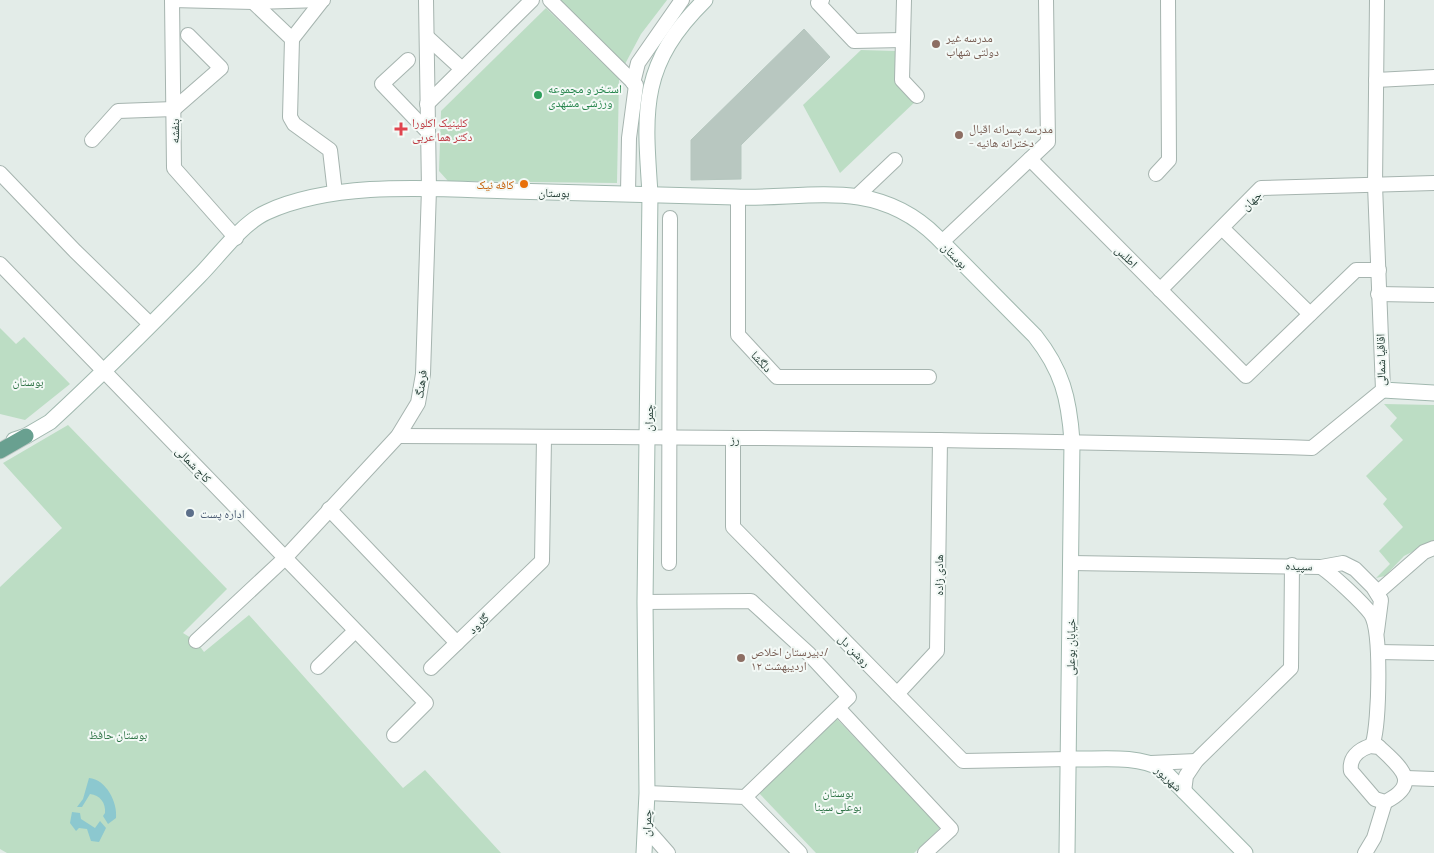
<svg xmlns="http://www.w3.org/2000/svg" width="1434" height="853" font-family="Barlow,'Noto Naskh Arabic',sans-serif">
	<style>
		.green { fill: #bcddc4 }
		.water { fill: #8cc8cf }
		.building { fill: #b8c7c0; stroke: #b5c6be }
		.lines { fill: none; stroke-linecap: round; stroke-linejoin: round }
		.street-casing { stroke: #a6b4af; stroke-width: 16 }
		.secondary-casing { stroke: #a1b8af; stroke-width: 17 }
		.primary-casing { stroke: #c1c9c6; stroke-width: 17 }
		.street { stroke: #fff; stroke-width: 14 }
		.secondary { stroke: #fff; stroke-width: 15 }
		.primary { stroke: #69a090; stroke-width: 15 }
		.education-dot { fill: #8d6e63; stroke: #f3f9f6; stroke-width: 2 }
		.leisure-dot { fill: #2e9e5b; stroke: #f3f9f6; stroke-width: 2 }
		.health-dot { fill: #e0444e; stroke: #f3f9f6; stroke-width: 2 }
		.food-dot { fill: #e8710a; stroke: #f3f9f6; stroke-width: 2 }
		.service-dot { fill: #5c6f8a; stroke: #f3f9f6; stroke-width: 2 }
		.labels { text-anchor: middle; dominant-baseline: central; stroke-width: 4; stroke-linejoin: round; paint-order: stroke }
		.education-label { font-size: 12px; fill: #785e54; stroke: #f3f9f6; text-anchor: start }
		.leisure-label { font-size: 12px; fill: #27864d; stroke: #f3f9f6; text-anchor: start }
		.health-label { font-size: 12px; fill: #be3a42; stroke: #f3f9f6; text-anchor: start }
		.street-label { font-size: 12px; fill: #233d35; stroke: #f3f9f6 }
		.food-label { font-size: 12px; fill: #c56008; stroke: #f3f9f6; text-anchor: end }
		.park-label { font-size: 12px; fill: #2e7346; stroke: #f3f9f6 }
		.service-label { font-size: 12px; fill: #4e5e75; stroke: #f3f9f6; text-anchor: start }
	</style>
	<rect width="100%" height="100%" fill="#e3ece8"/>
	<g class="green">
		<path d="M560,0H667L641,34L625,64Z"/>
		<path d="M546,8L619,79L617,183L448,181L439,171L441,111Z"/>
		<path d="M861,50L896,51L918,99L840,173L803,105Z"/>
		<path d="M0,328L16,344L24,337L70,384L25,420L0,414Z"/>
		<path d="M1384,404L1434,405V541L1404,556L1385,576L1376,578L1390,564L1379,551L1403,527L1383,504L1387,499L1366,476L1403,440L1390,426L1397,418Z"/>
		<path d="M68,425L227,589L183,633L196,641L204,652L249,615L403,788L425,770L501,853H7L0,849V587L62,528L3,463Z"/>
		<path d="M835,717L941,827L914,853H816L757,791Z"/>
	</g>
	<g class="water">
		<path d="M89,778C106,779 118,803 116,818L108,824L103,816L105,813C106,803 100,795 90,794L82,807H77L83,799Z"/>
		<path d="M72,812L80,813L81,819L95,828L100,821L106,828L99,842L91,841L87,829L79,828L76,831L70,823Z"/>
	</g>
	<path class="building" d="M804,29L830,57L741,145V179L691,180V140Z"/>
	<g class="lines">
		<defs>
			<g id="street">
				<path d="M172,0L174,168L236,238"/>
				<path d="M172,0L253,2L323,0"/>
				<path d="M255,0L253,2L292,39L321,2"/>
				<path d="M550,0L636,85L629,138L628,193"/>
				<path d="M822,0L818,3L854,41L902,40"/>
				<path d="M904,0L902,80L917,96"/>
				<path d="M427,37L462,69"/>
				<path d="M292,39L290,117L294,124L330,150L335,193"/>
				<path d="M408,60L382,84L428,132"/>
				<path d="M1376,80L1434,77"/>
				<path d="M633,83L638,63L682,0"/>
				<path d="M427,104L532,0"/>
				<path d="M92,140L118,111L174,109L221,68L188,35"/>
				<path d="M1030,159L1246,376L1356,270H1379"/>
				<path d="M0,173L75,251L150,324"/>
				<path d="M1156,174L1169,160L1168,0"/>
				<path d="M738,197V335L777,377H929"/>
				<path d="M856,197L895,160"/>
				<path d="M1222,228L1310,314"/>
				<path d="M942,242L1048,142L1046,0"/>
				<path d="M0,264L426,703L394,735"/>
				<path d="M1160,290L1261,188L1434,183"/>
				<path d="M1378,294L1434,295"/>
				<path d="M398,436C702,437 1007,439 1312,448L1383,390L1375,185L1377,0"/>
				<path d="M733,439V527L963,761L1069,759"/>
				<path d="M329,509L457,643"/>
				<path d="M669,563L670,218"/>
				<path d="M1071,563L1321,567C1334,576 1362,602 1371,614C1382,632 1379,722 1373,743L1379,747"/>
				<path d="M1321,567L1343,563L1355,569L1373,587L1381,600L1377,631"/>
				<path d="M1377,593L1424,552L1434,548"/>
				<path d="M645,602L751,601L809,654L849,697L745,797"/>
				<path d="M196,641L284,559L398,436L418,403L423,374L429,189L426,0"/>
				<path d="M1378,652L1434,653"/>
				<path d="M318,667L355,631"/>
				<path d="M431,668L542,561L544,438"/>
				<path d="M897,694L937,651L940,440"/>
				<path d="M839,709L951,829L925,853"/>
				<path d="M1370,746L1379,747C1399,766 1423,783 1385,802L1375,799L1351,771C1349,758 1358,750 1370,746Z"/>
				<path d="M1151,763L1196,761"/>
				<path d="M1406,778L1434,779"/>
				<path d="M1184,792L1186,776L1196,761L1291,668L1292,565"/>
				<path d="M647,793L745,797L800,853"/>
				<path d="M646,828L668,853"/>
				<path d="M1365,853L1374,838L1385,802"/>
			</g>
			<g id="secondary">
				<path d="M1383,390L1434,393"/>
				<path d="M14,440L26,436L50,422C101,375 150,326 199,276C218,257 242,223 267,212C337,180 436,189 512,191C586,193 661,195 735,197C776,199 819,191 859,197C890,202 915,215 937,237L1035,336C1062,370 1069,398 1072,441L1067,853"/>
				<path d="M1069,759C1098,760 1136,754 1162,769L1245,853"/>
				<path d="M644,853L647,793L645,602L650,193C644,108 640,64 705,0"/>
			</g>
			<path id="primary" d="M0,451L26,436"/>
		</defs>
		<use href="#street" class="street-casing"/>
		<use href="#secondary" class="secondary-casing"/>
		<use href="#primary" class="primary-casing"/>
		<use href="#street" class="street"/>
		<use href="#secondary" class="secondary"/>
		<use href="#primary" class="primary"/>
	</g>
	<g class="education-dot">
		<circle cx="936" cy="44" r="5"/>
		<circle cx="959" cy="135" r="5"/>
		<circle cx="741" cy="658" r="5"/>
	</g>
	<circle class="leisure-dot" cx="538" cy="95" r="5"/>
	<path class="health-dot" d="M398.5 121.5h5v5h5v5h-5v5h-5v-5h-5v-5h5z"/>
	<circle class="food-dot" cx="524" cy="184" r="5"/>
	<circle class="service-dot" cx="190" cy="513" r="5"/>
	<g class="labels">
		<g class="education-label">
			<text x="946" y="37">مدرسه غیر<tspan x="946" dy="14">دولتی شهاب</tspan></text>
			<text x="969" y="128">مدرسه پسرانه اقبال<tspan x="969" dy="14">- دخترانه هانیه</tspan></text>
			<text x="751" y="651">دبیرستان اخلاص/<tspan x="751" dy="14">۱۲ اردیبهشت</tspan></text>
		</g>
		<g class="leisure-label">
			<text x="548" y="88">استخر و مجموعه<tspan x="548" dy="14">ورزشی مشهدی</tspan></text>
		</g>
		<g class="health-label">
			<text x="412" y="122">کلینیک اکلورا<tspan x="412" dy="14">دکتر هما عربی</tspan></text>
		</g>
		<g class="street-label">
			<text transform="translate(174 131) rotate(-89)">بنفشه</text>
			<text transform="translate(554 192) rotate(1)">بوستان</text>
			<text transform="translate(1251 200) rotate(-42)">جهان</text>
			<text transform="translate(955 255) rotate(45)">بوستان</text>
			<text transform="translate(1127 256) rotate(45)">اطلس</text>
			<text transform="translate(1380 360) rotate(-91)">اقاقیا شمالی</text>
			<text transform="translate(762 361) rotate(47)">دلگشا</text>
			<text transform="translate(420 384) rotate(-82)">فرهنگ</text>
			<text transform="translate(648 418) rotate(-90)">چمران</text>
			<text x="735" y="439">رز</text>
			<text transform="translate(194 464) rotate(46)">کاج شمالی</text>
			<text transform="translate(1299 565) rotate(2)">سپیده</text>
			<text transform="translate(938 575) rotate(-90)">هادی زاده</text>
			<text transform="translate(478 623) rotate(-44)">گلرود</text>
			<text transform="translate(1070 647) rotate(-89)">خیابان بوعلی</text>
			<text transform="translate(855 650) rotate(46)">روشن دل</text>
			<text transform="translate(1169 778) rotate(42)">شهریور</text>
			<text transform="translate(646 823) rotate(-87)">چمران</text>
		</g>
		<g class="food-label">
			<text x="514" y="184">کافه نیک</text>
		</g>
		<g class="park-label">
			<text x="28" y="381">بوستان</text>
			<text x="118" y="734">بوستان حافظ</text>
			<text x="838" y="792">بوستان<tspan x="838" dy="14">بوعلی سینا</tspan></text>
		</g>
		<g class="service-label">
			<text x="200" y="513">اداره پست</text>
		</g>
	</g>
</svg>
